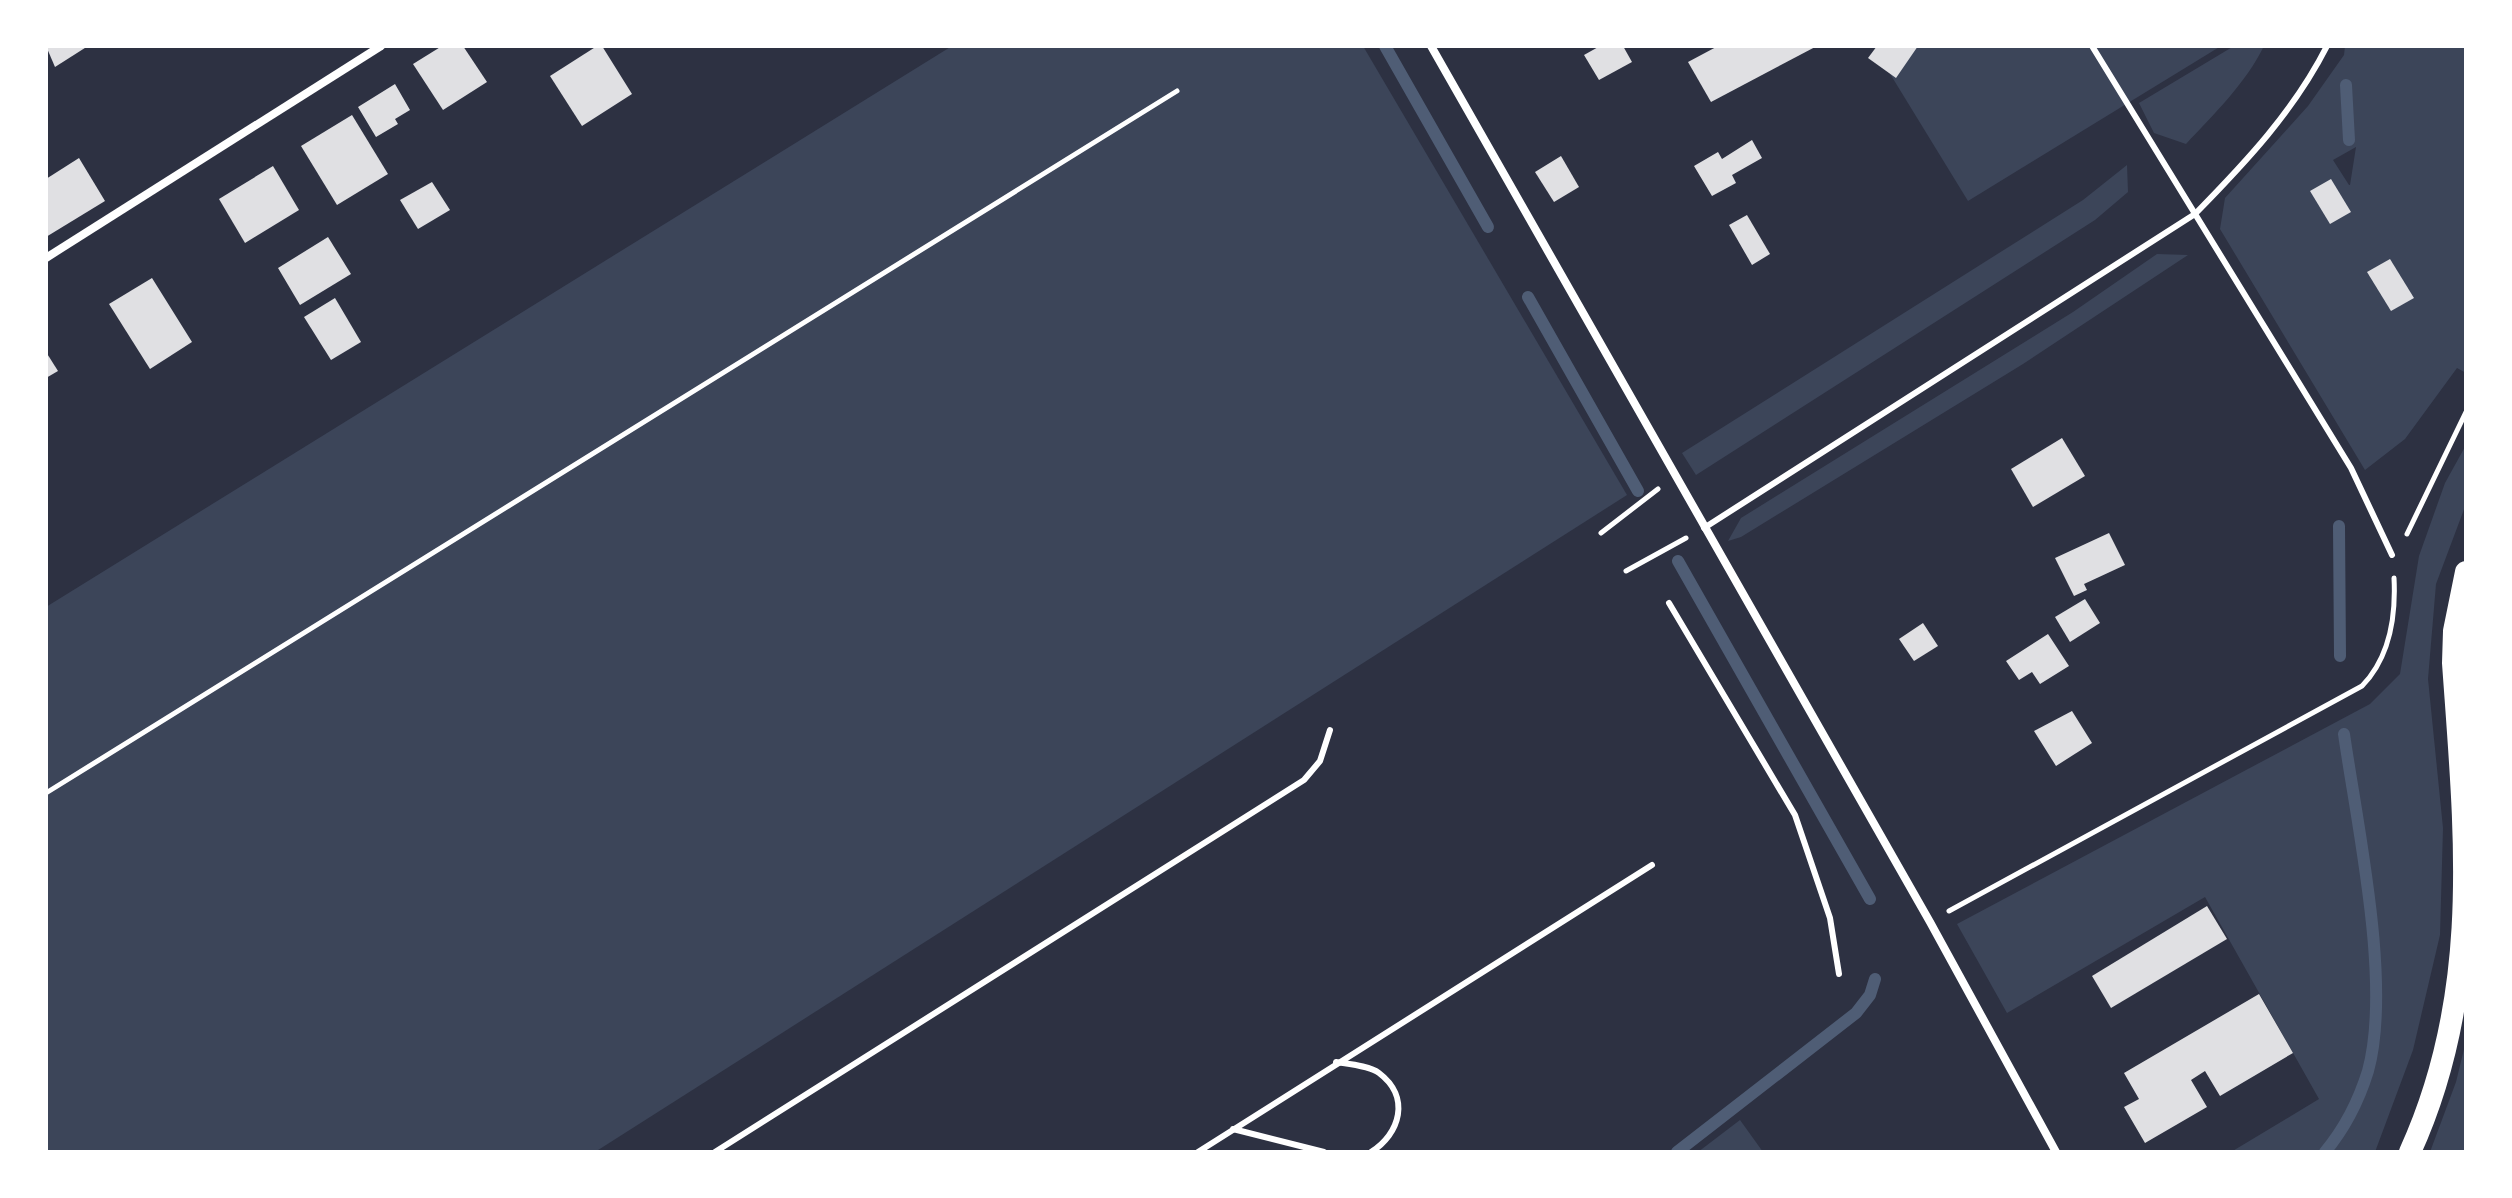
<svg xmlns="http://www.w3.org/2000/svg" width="2512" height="1198" font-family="'IBM Plex Serif',serif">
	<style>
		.green { fill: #3c4559; fill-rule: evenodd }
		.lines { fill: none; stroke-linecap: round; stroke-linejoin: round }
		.stream { stroke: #4f5d75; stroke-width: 12 }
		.building { fill: #e0e0e3 }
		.path { stroke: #fff; stroke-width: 5 }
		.service { stroke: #fff; stroke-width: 6 }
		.minor { stroke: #fff; stroke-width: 8 }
		.trunk { stroke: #fff; stroke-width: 22 }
	</style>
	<rect width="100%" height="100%" fill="#2d3142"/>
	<g class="green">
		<path d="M952,46H1363L1627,495L595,1152H46V607Z"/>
		<path d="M1873,46H2221L1968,201Z"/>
		<path d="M2234,46H2264C2246,83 2214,114 2186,144L2154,133L2139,103Z"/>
		<path d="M2345,46H2466V373L2457,368L2405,439L2365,470L2220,229L2225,198L2308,106L2344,55ZM2356,147L2350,185H2349L2333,160Z"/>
		<path d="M2127,165L2128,192L2095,220L1696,475L1682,453L2083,200Z"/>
		<path d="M2157,254L2188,255L2023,364L1741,537L1728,541L1741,518L2073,312Z"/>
		<path d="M2466,445V504L2436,584L2428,679L2443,828L2440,935L2413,1050L2375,1152H2231L2319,1099L2205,897L2007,1013L1957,924L2370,704L2400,674L2419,556L2445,483Z"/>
		<path d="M2466,1041V1152H2430L2456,1082Z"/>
		<path d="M1740,1120L1763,1152H1698Z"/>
	</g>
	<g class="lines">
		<g class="stream">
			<path d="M1385,46L1488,227"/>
			<path d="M2346,85L2349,140"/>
			<path d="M1528,297L1638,491"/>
			<path d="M2339,526L2340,656"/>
			<path d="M1678,561L1870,899"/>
			<path d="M1677,1152L1856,1013L1870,995L1875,979"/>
			<path d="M2325,1152C2345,1128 2359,1100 2368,1071C2392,984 2357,825 2344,734"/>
		</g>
	</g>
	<g class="building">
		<path d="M46,46H88L55,67Z"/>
		<path d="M442,46H463L487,82L443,110L413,64Z"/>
		<path d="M597,46H602L632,94L582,126L550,76Z"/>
		<path d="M1600,46H1623L1632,62L1599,80L1584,55Z"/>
		<path d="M1718,46H1817L1711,102L1688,62Z"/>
		<path d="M1877,46H1918L1896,78L1868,58Z"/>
		<path d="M395,84L410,110L395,119L398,124L376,137L358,107Z"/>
		<path d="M352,115L388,174L337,205L301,146Z"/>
		<path d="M1752,140L1762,158L1732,175L1736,183L1712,196L1694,166L1718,152L1722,159Z"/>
		<path d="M1561,156L1579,187L1554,202L1535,172Z"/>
		<path d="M79,158L105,201L46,237V179Z"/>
		<path d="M273,166L299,210L245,243L219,199Z"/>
		<path d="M2331,179L2351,212L2330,224L2310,191Z"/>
		<path d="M432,182L450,210L418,229L400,200Z"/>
		<path d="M1747,215L1770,254L1752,265L1729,225Z"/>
		<path d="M328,237L351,274L300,305L278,268Z"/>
		<path d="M2390,259L2414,298L2391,311L2367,272Z"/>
		<path d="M152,278L192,342L150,369L109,304Z"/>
		<path d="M335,298L361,342L331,360L304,317Z"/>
		<path d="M46,352L58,371L46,378Z"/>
		<path d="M2062,438L2085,476L2033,507L2011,469Z"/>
		<path d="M2109,533L2125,565L2084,584L2087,590L2074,596L2055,558Z"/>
		<path d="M2085,599L2100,623L2070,642L2055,617Z"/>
		<path d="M1923,623L1938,646L1914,661L1899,639Z"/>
		<path d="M2048,634L2069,666L2040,684L2032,672L2019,680L2006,661Z"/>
		<path d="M2072,711L2092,743L2056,766L2034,731Z"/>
		<path d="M2207,906L2227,939L2111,1008L2092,976Z"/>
		<path d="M2259,994L2293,1053L2220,1096L2205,1071L2191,1080L2207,1107L2145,1143L2124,1107L2139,1099L2124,1073Z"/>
	</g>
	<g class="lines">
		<g class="path">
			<path d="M1601,533L1658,489"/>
			<path d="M2407,534L2466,412"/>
			<path d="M1626,571L1686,538"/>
			<path d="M46,793L1177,91"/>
			<path d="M1949,911L2362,686C2389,658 2396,617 2394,578"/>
		</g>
		<g class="service">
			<path d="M2092,46L2351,468L2392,555"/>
			<path d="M1704,528L2195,214C2246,162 2294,111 2327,46"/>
			<path d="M1669,603L1795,815L1830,918L1839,974"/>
			<path d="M1336,1062C1348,1064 1370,1066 1379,1073C1411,1097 1400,1134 1371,1152"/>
			<path d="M1233,1129L1324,1152"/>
			<path d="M715,1152L1304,780L1320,761L1330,730"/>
			<path d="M1198,1152L1652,865"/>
		</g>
		<g class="minor">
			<path d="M1431,46L1930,922L2056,1152"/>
			<path d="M46,258L381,46"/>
		</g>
		<path class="trunk" d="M2410,1152C2483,992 2465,833 2453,663L2454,631L2466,572"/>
	</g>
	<rect width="2512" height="1198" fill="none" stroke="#ffffff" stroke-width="96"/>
</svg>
